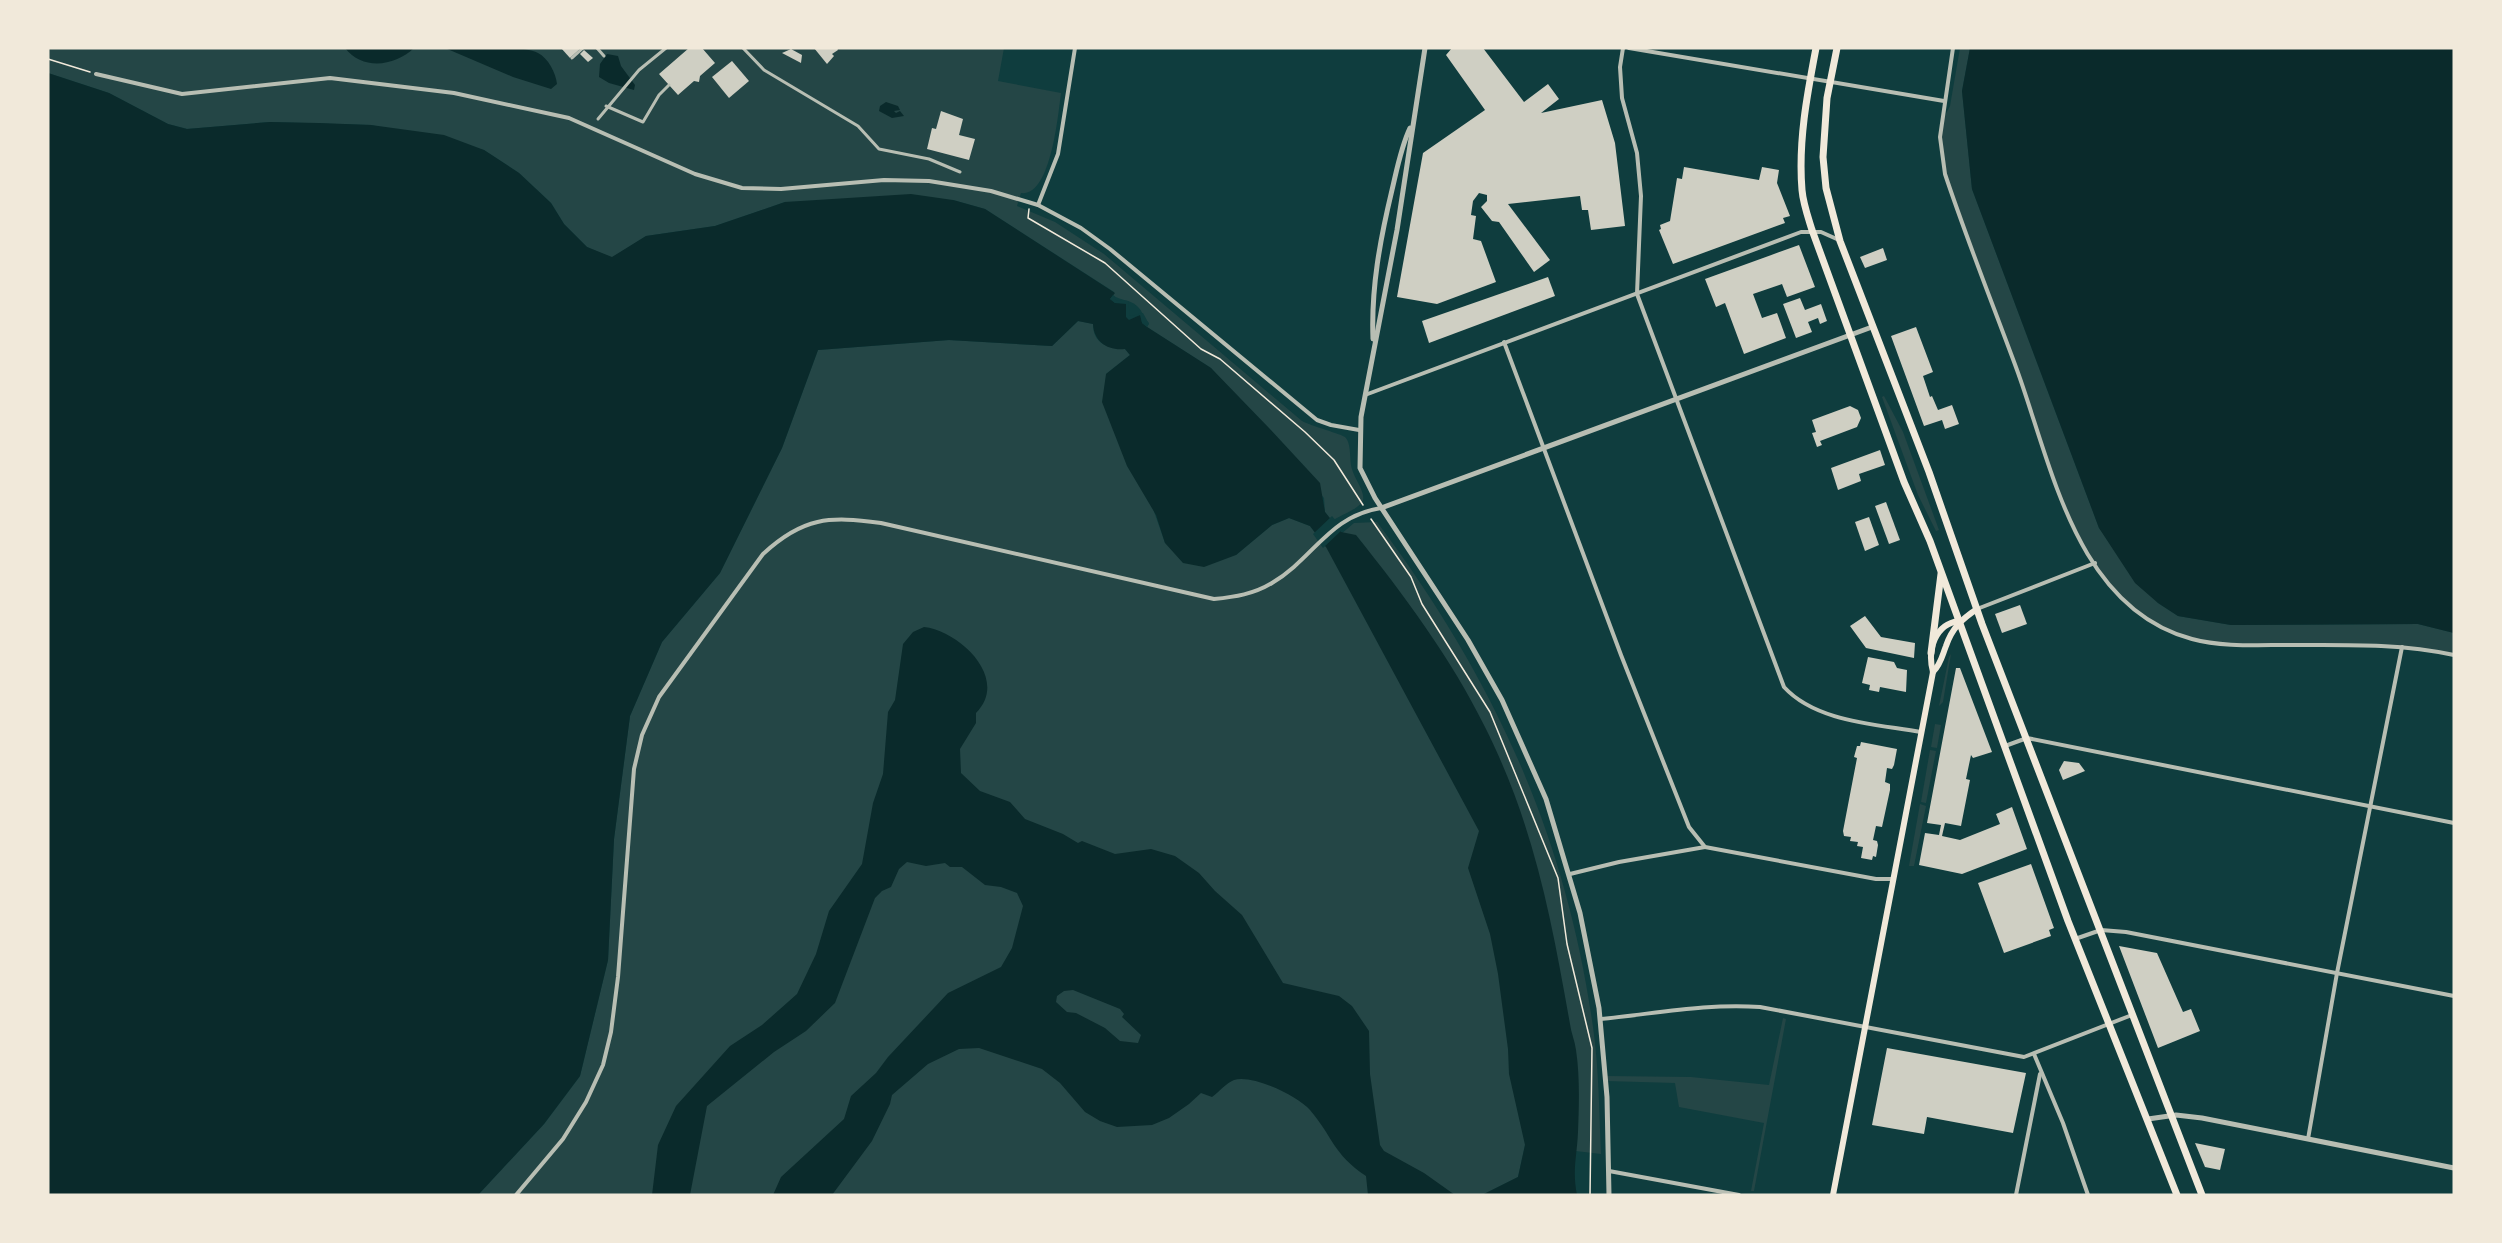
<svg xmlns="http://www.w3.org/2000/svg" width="2502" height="1243" font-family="'Noto Sans',sans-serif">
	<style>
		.green { fill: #244646 }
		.water { fill: #0a2a2b; fill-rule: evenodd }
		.pier { fill: #0f3d3e }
		.building { fill: #cfcfc3 }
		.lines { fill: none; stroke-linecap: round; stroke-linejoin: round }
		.path { stroke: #f1e9da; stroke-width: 1.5 }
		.pedestrian { stroke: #b8beb3; stroke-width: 3 }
		.minor { stroke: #b8beb3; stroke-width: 4 }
		.tertiary { stroke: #b8beb3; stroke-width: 5 }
		.secondary { stroke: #f1e9da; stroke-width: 6 }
		.primary { stroke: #f1e9da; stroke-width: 7 }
	</style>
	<rect width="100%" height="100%" fill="#0f3d3e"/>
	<g class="green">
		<path d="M48,48H1004L998,81L1061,93C1058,115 1051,197 1021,193L1017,206L1055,222L1104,254L1302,421C1311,426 1341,434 1345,437C1352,444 1349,460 1352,469C1354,478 1365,491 1363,500C1360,509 1340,515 1332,521L1325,512L1324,498L1211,368L1147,327L1149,323C1143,318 1143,311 1137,306C1130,299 1120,301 1113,295L1114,292L985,209L953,200L785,202L715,226L646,236L612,258L587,247L564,224L551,203L519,173L484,150L371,125L270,122L187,129L168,124L109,93L48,73Z"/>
		<path d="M1960,48H1970L1962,91L1972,189L2099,528L2158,603L2178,616L2231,625L2418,624L2454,633V655L2430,650L2357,645H2262L2204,641L2193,639L2147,620L2110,586L2075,530L2052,482L2027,397L1948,183L1941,152V123L1950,106Z"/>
		<path d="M1078,321L1093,324C1093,344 1108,348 1125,349L1130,355L1106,374L1165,543L1236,555L1272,525L1289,518L1310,526L1326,547L1354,523L1377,522C1493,677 1566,834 1593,1027C1599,1069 1599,1112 1601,1154L1525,1145L1518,1177L1482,1195H478L544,1124L580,1076L608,960L614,839L630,716L662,642L720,573L782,448L818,350L949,340L1052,346Z"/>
		<path d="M1884,396L1903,432L1939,530L1936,531L1918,495L1882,397Z"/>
		<path d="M1951,654L1943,702L1939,706L1949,657Z"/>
		<path d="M1935,724L1941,725L1937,748L1931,747Z"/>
		<path d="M1930,750L1936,751L1926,803L1921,802Z"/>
		<path d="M1920,804L1926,806L1914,866H1909Z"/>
		<path d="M1783,1018L1786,1019L1754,1191H1751L1764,1123L1679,1107L1675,1083L1606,1081L1605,1076L1691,1077L1769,1085Z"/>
	</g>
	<g class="water">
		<path d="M345,48H414C395,66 363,71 345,48Z"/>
		<path d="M445,48C467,48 519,44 538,53C548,58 556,73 557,84L551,89L513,77Z"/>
		<path d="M1970,48H2454V633L2418,624L2231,625L2178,616L2158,603L2135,583L2099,528L1972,189L1962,91Z"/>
		<path d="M607,54L618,56L621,66L635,85L634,90L609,83L599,77L600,64Z"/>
		<path d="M48,73L109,93L168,124L187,129L270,122L319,123L371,125L444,135L484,150L519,173L551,203L564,224L587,247L612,257L646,236L715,226L785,202L911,194L953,200L985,209L1115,293L1110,299L1115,303H1126V317L1141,315L1142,323L1147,327L1211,368L1269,428L1320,483L1325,512L1341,532L1356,535C1404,595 1451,658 1485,727C1534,825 1551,917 1570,1024C1571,1033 1575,1041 1576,1050C1580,1076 1579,1106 1578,1132C1577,1156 1572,1170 1577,1195H1482L1518,1177L1525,1145L1509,1074L1508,1049L1498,974L1490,934L1468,868L1479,831L1326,547L1310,526L1289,518L1272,525L1236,555L1204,567L1183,563L1165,543L1156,515L1127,466L1102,402L1106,374L1130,355L1125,349C1108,351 1094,342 1093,324L1078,321L1052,346L949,340L818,350L782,448L720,573L662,642L630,716L614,839L608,960L580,1076L544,1124L478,1195H48Z"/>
		<path d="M886,102L898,106L900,110L894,111L896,113L900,111L904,116L892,118L879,111L880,106Z"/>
		<path d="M924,627C960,631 1010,679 976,713V723L960,749L961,773L980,791L1010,802L1025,819L1063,834L1078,843L1082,841L1115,854L1151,849L1175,856L1199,873L1215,891L1242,915L1283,983L1339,996L1352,1006L1369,1031L1370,1074L1380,1145L1384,1151L1424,1173L1455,1195H1368L1366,1176C1333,1154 1333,1137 1310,1110C1298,1096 1252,1074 1234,1080C1226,1083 1219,1092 1212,1097L1201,1093L1189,1104L1169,1118L1152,1125L1117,1127L1100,1121L1085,1112L1060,1083L1042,1069L979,1048L959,1049L928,1064L892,1095L890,1104L872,1141L832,1195H773L781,1177L844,1119L851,1096L876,1073L888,1057L948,993L1001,967L1012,948L1023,906L1017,893L1001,887L985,885L962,867H950L945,863L926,866L907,862L899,869L891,887L882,891L875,898L835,1003L806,1031L774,1052L707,1106L690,1195H652L658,1145L676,1106L730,1046L762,1025L797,994L816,954L829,911L862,864L873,803L883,774L888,712L895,700L903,644L913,632ZM1073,990L1120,1009L1124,1014L1122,1017L1141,1035L1138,1043L1120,1041L1105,1028L1076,1013L1067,1012L1056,1002L1057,996L1064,991Z"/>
	</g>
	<g class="pier">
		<path d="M1113,295L1116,300L1128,301L1130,316L1143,313L1149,324L1147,327L1142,323L1140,315L1129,320L1126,317V304L1115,303L1110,299Z"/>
		<path d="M1332,516L1343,529L1323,548L1313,534Z"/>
	</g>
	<g class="building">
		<path d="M561,48H581L570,58Z"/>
		<path d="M689,48H702L715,63L700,76L699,82L694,81L678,95L659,74Z"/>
		<path d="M814,48H837L838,50L832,54L834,56L827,64Z"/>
		<path d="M1452,48H1483L1524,102L1548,84L1559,99L1541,113L1602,100L1615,143L1625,226L1591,230L1588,210H1582L1580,196L1508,204L1550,260L1534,272L1499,222L1492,221L1481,207L1487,201V195L1479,193L1473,201L1471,215L1476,216L1473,239L1481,241L1496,282L1437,304L1397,297L1423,153L1485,110L1446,55Z"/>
		<path d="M791,49L802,55L801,63L782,53Z"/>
		<path d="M584,50L593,58L588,62L580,54Z"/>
		<path d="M732,61L749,81L729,98L712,77Z"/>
		<path d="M941,111L963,119L959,135L975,139L969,160L927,149L932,128L936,129Z"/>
		<path d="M1684,167L1759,180L1762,167L1779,170L1777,183L1790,216L1783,218L1785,223L1673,264L1659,230L1661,229L1660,225L1670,221L1677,178L1682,179Z"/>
		<path d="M1799,245L1815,287L1787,297L1782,284L1753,294L1762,318L1777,313L1786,338L1744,354L1725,303L1716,307L1705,279Z"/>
		<path d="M1883,248L1887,260L1865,268L1860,257Z"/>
		<path d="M1548,277L1555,296L1429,343L1422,321Z"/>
		<path d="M1800,298L1805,310L1821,304L1827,321L1820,324L1818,318L1808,322L1812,332L1796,338L1783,304Z"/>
		<path d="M1916,327L1933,372L1923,376L1930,397L1932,396L1938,410L1952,405L1959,424L1945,429L1942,420L1924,426L1891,336Z"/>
		<path d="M1850,406L1858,410L1861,418L1857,427L1820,441L1822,445L1817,447L1812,433L1816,432L1812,420Z"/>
		<path d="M1880,450L1885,465L1859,474L1861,481L1838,490L1831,468Z"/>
		<path d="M1886,502L1900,540L1889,544L1875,506Z"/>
		<path d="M1869,517L1879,545L1865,551L1855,522Z"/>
		<path d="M2020,605L2027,624L2002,633L1995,614Z"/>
		<path d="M1865,616L1881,637L1915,643L1914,658L1866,648L1850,626Z"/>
		<path d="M1868,657L1894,662L1897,668L1907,670L1906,692L1880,687L1879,692L1869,690L1870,685L1862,683Z"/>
		<path d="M1956,668H1960L1992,752L1973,758L1971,755L1966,779L1970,780L1961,826L1945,823L1942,836L1960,840L2000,824L1996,814L2012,807L2027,849L1962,874L1919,865L1925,833L1939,835L1941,825L1927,823Z"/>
		<path d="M1861,742L1897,749L1894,765L1892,769L1887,768L1885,782L1890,784V790L1882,827L1876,826L1873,840L1877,841L1878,845L1876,857L1873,856L1872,860L1861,858L1863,847L1857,846L1858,842L1850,841L1851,837L1844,836L1843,831L1857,758L1854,757L1857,746H1860Z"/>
		<path d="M2064,761L2079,763L2085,771L2063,780L2059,770Z"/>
		<path d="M2031,864L2054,928L2049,930L2051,936L2004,953L1978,883Z"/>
		<path d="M2119,946L2157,953L2183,1012L2191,1009L2200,1031L2158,1048Z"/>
		<path d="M1887,1048L2026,1073L2013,1133L1927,1117L1924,1134L1872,1125Z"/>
		<path d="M2195,1143L2225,1149L2220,1170L2205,1167Z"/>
	</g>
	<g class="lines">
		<g class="path">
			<path d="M48,59L90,72"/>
			<path d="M1029,209L1028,218L1105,263L1201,349L1220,359L1305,432L1334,460L1363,505"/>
			<path d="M1371,519L1411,577L1422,604L1490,712L1558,878L1567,944L1592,1048L1590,1195"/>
		</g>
		<g class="pedestrian">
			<path d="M597,48L604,56"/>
			<path d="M743,48L764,70L858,126L879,149L929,159L960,172"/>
			<path d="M572,58L583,48"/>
			<path d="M606,106L643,122L659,95L669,85"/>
			<path d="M598,119L639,70L666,48"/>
		</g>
		<g class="minor">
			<path d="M1623,48L1620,67L1622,98L1637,153L1641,196L1637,294L1784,687C1816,722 1876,724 1921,732"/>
			<path d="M1629,48L1944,101"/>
			<path d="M1953,48L1940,137L1945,174C1967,240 1993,305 2017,370C2052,466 2076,608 2192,639C2221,647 2257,645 2287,645C2343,645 2399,643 2454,655"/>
			<path d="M96,74L182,94L330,78L454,93L569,118L695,174L742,188L781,189L884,180L929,181L991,191L1038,205L1081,228L1110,249L1317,420L1331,425L1359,430"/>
			<path d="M1038,205L1058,154L1075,48"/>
			<path d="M1504,342L1621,655L1689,827L1705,847L1876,879H1892"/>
			<path d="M1365,395L1801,232H1821L1839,240"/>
			<path d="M1977,609L2095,563"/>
			<path d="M2005,746L2027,738L2454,823"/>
			<path d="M1570,874L1619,862L1705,847"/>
			<path d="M2075,939L2101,930L2126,932L2454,996"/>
			<path d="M1600,1019C1654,1014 1706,1003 1760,1007L2024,1057L2132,1015"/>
			<path d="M2034,1054L2063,1123L2088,1195"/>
			<path d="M2308,1139L2337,973L2402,647"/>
			<path d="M1609,1171L1739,1195"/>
			<path d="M516,1195L563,1139L586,1102L603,1065L611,1032L618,977L634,769L642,735L659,697L763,554C803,517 829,516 881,523L1214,599C1235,597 1254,594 1272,583C1314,558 1329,516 1381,508"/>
			<path d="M2016,1195L2040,1074"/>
		</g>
		<g class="tertiary">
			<path d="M1425,48L1397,230L1361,417L1360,468L1375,498L1468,640L1502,700L1546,799L1580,913L1599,1008L1607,1097L1609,1195"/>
			<path d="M1373,339C1371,288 1380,240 1392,190C1397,169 1401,147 1410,128"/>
			<path d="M1381,508L1872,327"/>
			<path d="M2148,1119L2176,1115L2202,1118L2454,1168"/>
		</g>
		<g class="secondary">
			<path d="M1933,672C1941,664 1942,656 1946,646C1952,628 1962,619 1977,609"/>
			<path d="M1833,1195L1933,672C1927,650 1935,624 1959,621"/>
		</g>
		<g class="primary">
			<path d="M1816,48C1807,95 1798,142 1802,190C1803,203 1808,217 1812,230L1904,482L1930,541L2068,921L2177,1195"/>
			<path d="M1837,48L1827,98L1823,157L1826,188L1840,241L1929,472L1982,624L2202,1195"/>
			<path d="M1931,653L1941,574"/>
		</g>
	</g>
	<rect width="2502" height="1243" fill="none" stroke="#f1e9da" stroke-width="99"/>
</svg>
